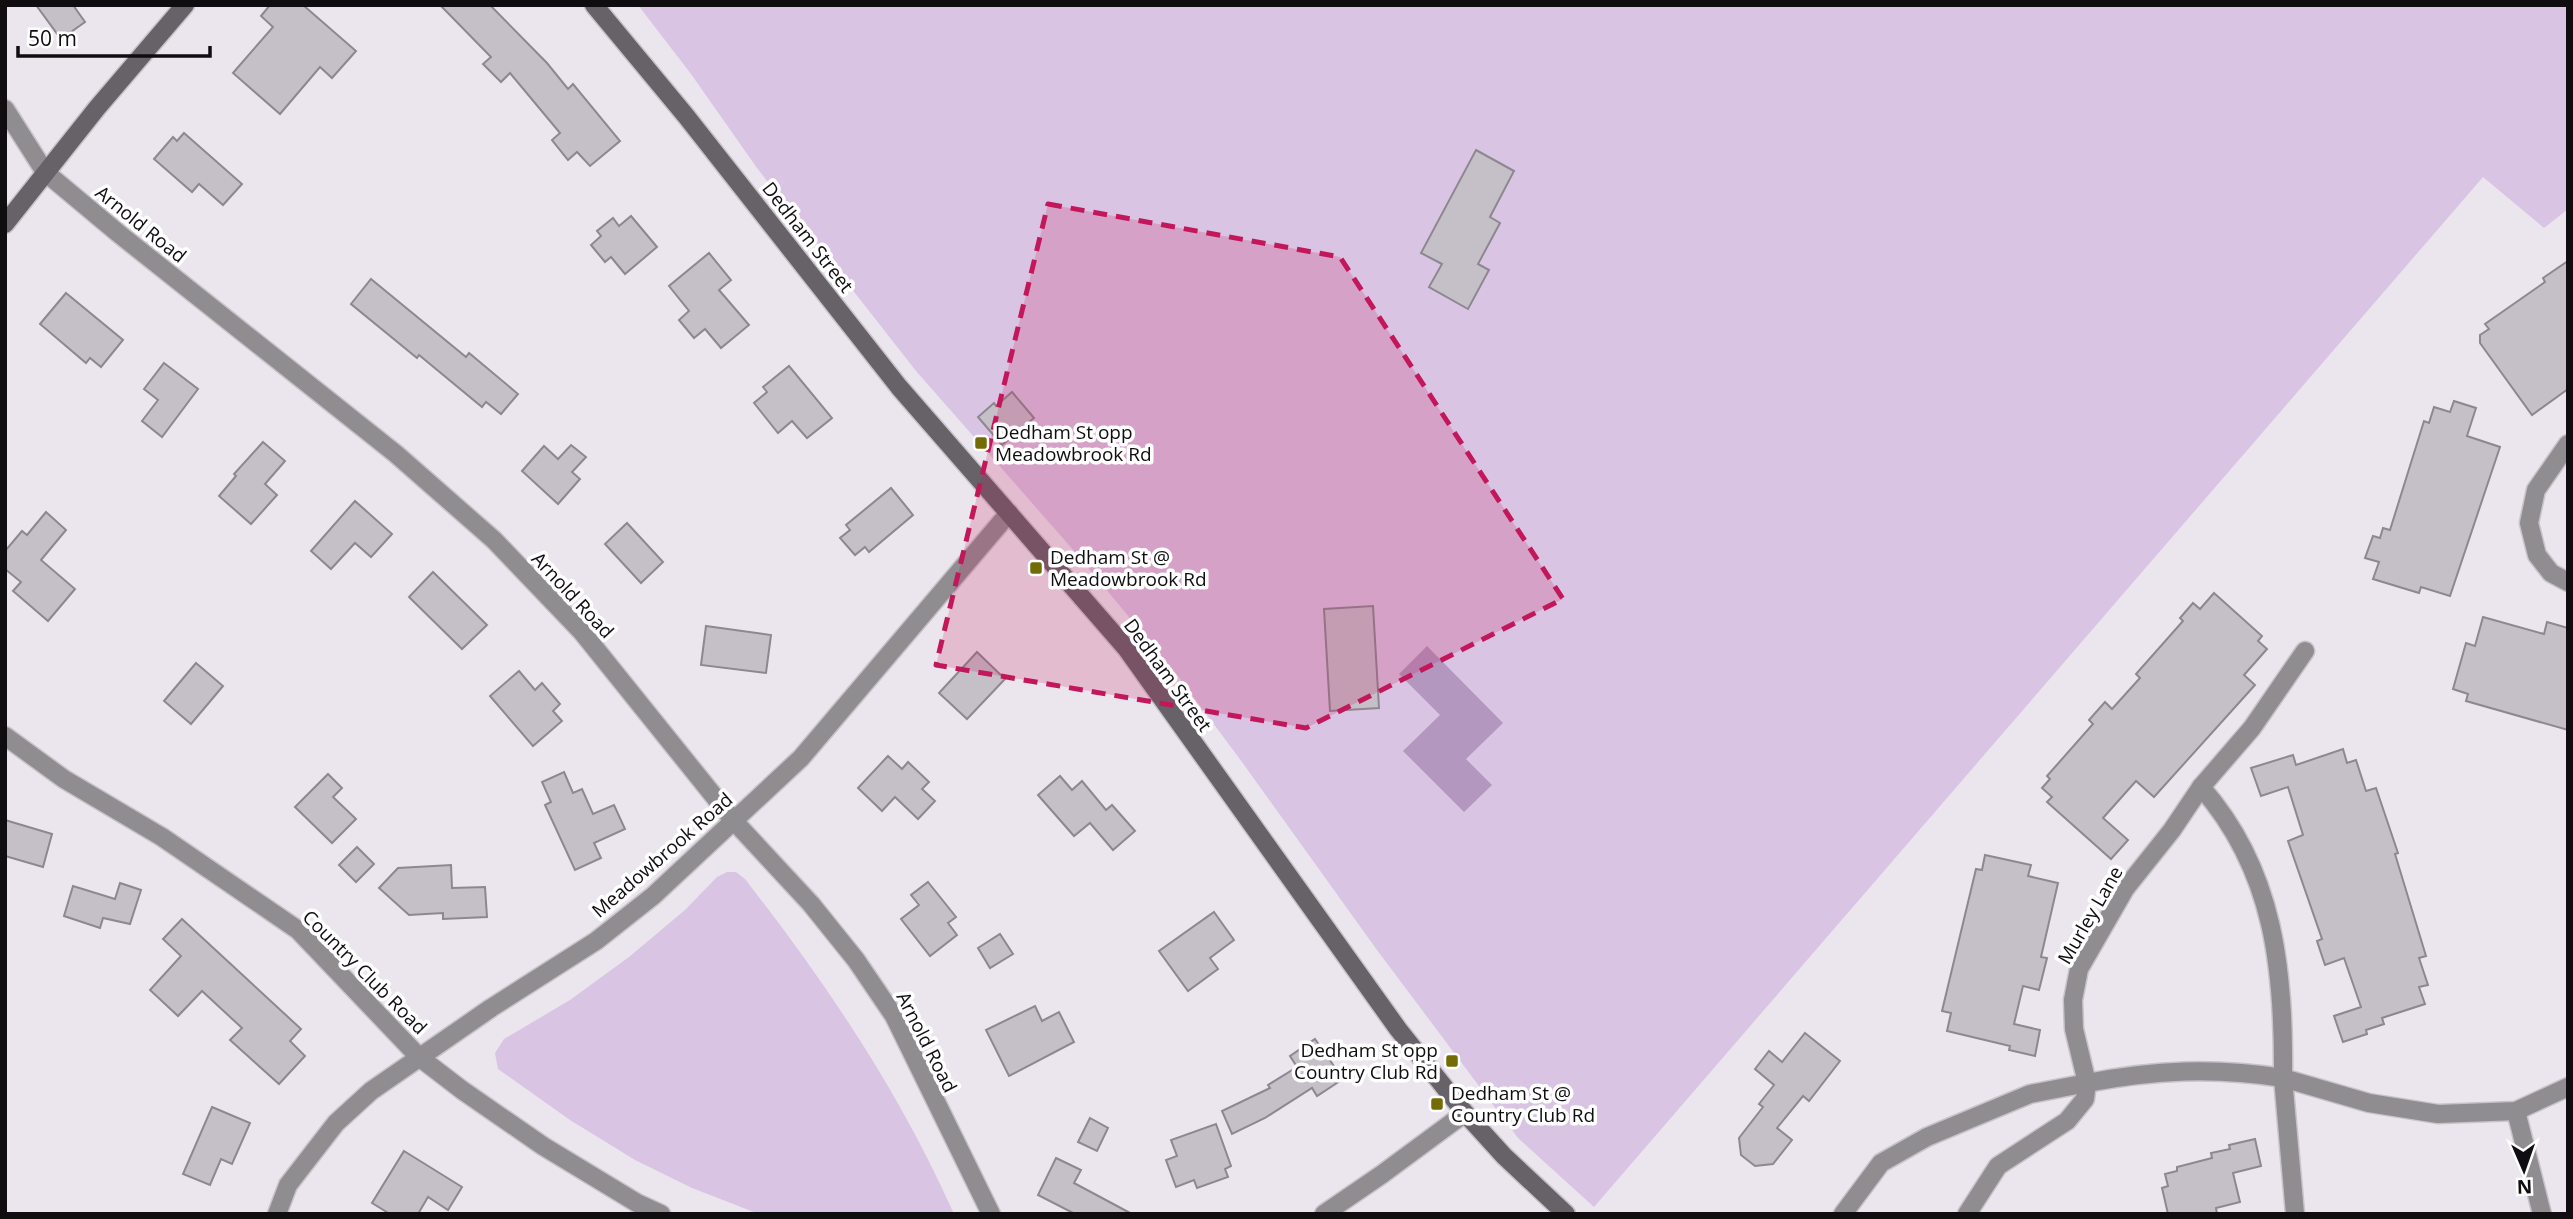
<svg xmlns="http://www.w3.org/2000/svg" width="2573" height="1219" font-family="'Open Sans',sans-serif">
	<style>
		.green { fill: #dac4e3 }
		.water { fill: #b397bf }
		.building { fill: #c5bfc8; stroke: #8d8890; stroke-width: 2 }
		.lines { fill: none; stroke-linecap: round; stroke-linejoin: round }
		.street-casing { stroke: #c8c2ca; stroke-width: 21 }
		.secondary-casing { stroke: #c8c2ca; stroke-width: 21 }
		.street { stroke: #908d91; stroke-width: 18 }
		.secondary { stroke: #666268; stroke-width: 18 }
		.marked { fill: #c2185b; fill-opacity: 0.2; stroke: #c2185b; stroke-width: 5; stroke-dasharray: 14 9; stroke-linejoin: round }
		.poi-dot { fill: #726b06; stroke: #fff; stroke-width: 2.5 }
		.labels { text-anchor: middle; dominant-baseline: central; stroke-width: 7; stroke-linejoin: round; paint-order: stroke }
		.street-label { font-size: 19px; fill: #0f0d10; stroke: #fff }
		.poi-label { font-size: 19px; fill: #0f0d10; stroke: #fff; text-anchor: start }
	</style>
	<rect width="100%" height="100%" fill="#ebe5ee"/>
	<g class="green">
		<path d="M638,5H2568V209L2544,228L2483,177L1594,1207L1518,1138L1377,950L1242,762L1178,676L1075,552L916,371L757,168L691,74Z"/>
		<path d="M727,872H736L745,879C828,986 898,1089 954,1214H759L692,1188L635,1160L570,1120L498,1069L495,1053L504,1039L570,1000L629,957L685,910L717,877Z"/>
	</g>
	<path class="water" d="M1427,646L1503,723L1466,759L1492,785L1464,812L1403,751L1440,715L1399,674Z"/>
	<g class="building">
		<path d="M36,5H73L85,22L61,39Z"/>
		<path d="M270,5H303L356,51L332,78L320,67L280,114L233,73L273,27L261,16Z"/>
		<path d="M440,5H490L547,63L568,89L573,84L620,141L590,166L577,152L568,160L552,140L560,133L510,73L501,82L483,64L491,57Z"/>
		<path d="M184,133L242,184L223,205L199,184L192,192L154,159L173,137L177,141Z"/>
		<path d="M1476,150L1514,171L1490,217L1500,223L1478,264L1489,270L1468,309L1429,287L1442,264L1421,253Z"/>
		<path d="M631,216L657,247L625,274L611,257L605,262L591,245L601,236L597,231L613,218L619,226Z"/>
		<path d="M709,253L731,280L719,290L749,325L721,348L705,329L694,338L679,320L689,311L669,286Z"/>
		<path d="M2568,261V389L2532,415L2480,343V335L2489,329L2485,324L2545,282L2543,278Z"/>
		<path d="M371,279L466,357L469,353L518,394L501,414L486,402L482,407L419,355L417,358L351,304Z"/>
		<path d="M66,293L123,340L101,367L90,358L86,363L40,324Z"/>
		<path d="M164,363L198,389L162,437L142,421L158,400L144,389Z"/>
		<path d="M789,366L832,418L807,438L792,421L778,433L754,403L767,392L763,387Z"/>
		<path d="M1012,392L1034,418L1002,445L978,417L994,403L996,406Z"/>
		<path d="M2454,401L2476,408L2467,436L2500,447L2450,596L2421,587L2419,593L2373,579L2379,562L2365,558L2373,536L2380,538L2383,528L2390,530L2424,421L2429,423L2434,407L2450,412Z"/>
		<path d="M263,442L285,461L265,484L277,495L251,524L219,496L236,476L234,474Z"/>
		<path d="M571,445L586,457L572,472L580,479L558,504L522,471L544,446L558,459Z"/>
		<path d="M891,488L913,515L869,552L865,547L855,555L840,538L850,530L846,525Z"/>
		<path d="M355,501L392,534L371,557L355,543L331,569L311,551Z"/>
		<path d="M46,512L66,530L41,560L75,589L48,621L13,591L21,582L5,569V551L22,531L27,535Z"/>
		<path d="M627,523L663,562L641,583L605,544Z"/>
		<path d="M433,572L487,625L462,649L409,597Z"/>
		<path d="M2214,593L2262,636L2258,641L2267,649L2244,675L2255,685L2154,797L2136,781L2103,818L2128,840L2111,859L2047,802L2052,797L2042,788L2050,779L2047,776L2093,724L2089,720L2105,702L2112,709L2140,678L2136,674L2183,621L2180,618L2193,603L2200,609Z"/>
		<path d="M1373,606L1379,708L1330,711L1324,609Z"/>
		<path d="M2483,617L2544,634L2547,622L2568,628V730L2466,701L2468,694L2453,689L2466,643L2475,646Z"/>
		<path d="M706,626L771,635L766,673L701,665Z"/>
		<path d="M977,652L1005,679L967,719L939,693Z"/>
		<path d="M196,663L223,686L191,724L164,701Z"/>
		<path d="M519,671L535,690L542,683L560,704L553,711L562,721L533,746L490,696Z"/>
		<path d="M2343,749L2347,763L2356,760L2366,791L2376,788L2398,853L2395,854L2426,956L2419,958L2428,985L2419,987L2425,1004L2382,1018L2384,1024L2366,1030L2367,1034L2343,1042L2334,1016L2361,1007L2344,958L2325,965L2317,941L2322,939L2288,841L2303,835L2288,787L2261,796L2251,768L2293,755L2296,765Z"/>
		<path d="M888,756L902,769L908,762L929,782L922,789L935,801L918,819L895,797L882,811L858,788Z"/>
		<path d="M564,772L573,793L582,789L593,814L614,805L625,829L594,843L601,858L575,870L545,805L551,802L542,782Z"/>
		<path d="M328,774L342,788L333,797L356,819L332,843L295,807Z"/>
		<path d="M1060,776L1072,790L1082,781L1106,810L1112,805L1135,831L1113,850L1090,823L1074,836L1038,795Z"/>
		<path d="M5,820L52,834L43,867L5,856Z"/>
		<path d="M357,847L374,864L356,882L339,865Z"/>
		<path d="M1985,855L2031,865L2028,876L2058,883L2041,957L2047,958L2039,990L2023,986L2014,1024L2040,1030L2035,1056L2009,1050L2010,1046L1947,1031L1951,1013L1942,1011L1976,869L1982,870Z"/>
		<path d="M451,865L452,888L485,887L487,917L443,919V913L409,915L379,888L398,868Z"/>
		<path d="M928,882L956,917L948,923L957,935L930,956L901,919L919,905L911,895Z"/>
		<path d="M120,883L141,890L130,924L103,918L100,928L64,916L73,886L115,899Z"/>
		<path d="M1214,912L1234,940L1210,958L1218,969L1188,991L1159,951Z"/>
		<path d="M182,919L301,1029L290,1041L305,1056L279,1084L230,1040L242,1028L202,991L178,1016L150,990L181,956L163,939Z"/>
		<path d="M1000,934L1013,954L990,968L978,948Z"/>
		<path d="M1035,1006L1042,1021L1059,1012L1074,1042L1009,1076L986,1030Z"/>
		<path d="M1805,1033L1840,1061L1809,1101L1803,1096L1777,1128L1792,1140L1773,1164L1755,1166L1741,1155L1739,1138L1763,1107L1759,1104L1774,1085L1755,1069L1769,1051L1782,1062Z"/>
		<path d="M1315,1039L1343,1079L1317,1096L1312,1088L1265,1118L1232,1134L1222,1111L1270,1088L1268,1085L1297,1067L1290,1056Z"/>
		<path d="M212,1107L250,1123L232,1164L221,1159L210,1185L183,1174Z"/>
		<path d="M1090,1118L1108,1128L1097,1151L1078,1142Z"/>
		<path d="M1216,1124L1231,1166L1225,1169L1228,1177L1197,1188L1194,1180L1176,1187L1166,1160L1177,1156L1171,1140Z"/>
		<path d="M2255,1139L2261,1166L2233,1173L2240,1202L2216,1208L2217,1214H2168L2162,1188L2168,1186L2165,1174L2177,1171V1167L2212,1158L2211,1153L2230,1149L2229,1145Z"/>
		<path d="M404,1151L462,1187L448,1210L428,1197L418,1214H390L372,1203Z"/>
		<path d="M1056,1158L1081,1170L1074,1183L1132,1214H1075L1038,1195Z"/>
	</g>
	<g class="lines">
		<defs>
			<g id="street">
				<path d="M5,109L45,172L118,233L396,454L494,540L582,632L734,821L811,904L856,960L894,1016L991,1214"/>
				<path d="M2568,444L2536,490L2529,523L2537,555L2551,573L2568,582"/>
				<path d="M5,736L64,779L162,837L298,930L419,1057L462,1090L543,1146L637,1203L661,1214"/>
				<path d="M2201,787C2275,871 2284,971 2283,1078L2369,1103L2438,1114L2516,1111L2568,1087"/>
				<path d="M2516,1111L2542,1214"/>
				<path d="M277,1214L288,1185L336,1123L371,1091L491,1008L596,941L653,896L801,758L1009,513"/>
				<path d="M1324,1214L1381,1175L1465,1113"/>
				<path d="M1843,1214L1881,1163L1927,1137L2030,1094L2087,1083L2085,1099L2067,1121L1998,1166L1967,1214"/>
				<path d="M2295,1214L2283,1078C2214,1067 2155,1070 2087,1083L2074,1029L2073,1000L2079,969L2125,889L2172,830L2201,787L2252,728L2305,651"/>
			</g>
			<g id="secondary">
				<path d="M594,5L686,116L899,387L1126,648L1398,1029L1465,1113L1504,1156L1566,1214"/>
				<path d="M5,224L97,108L185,5"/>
			</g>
		</defs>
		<use href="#street" class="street-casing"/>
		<use href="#secondary" class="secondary-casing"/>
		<use href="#street" class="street"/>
		<use href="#secondary" class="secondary"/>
	</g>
	<path class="marked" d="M1048,204L1340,257L1563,599L1306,728L936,665Z"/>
	<g class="poi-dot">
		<rect x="974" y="436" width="14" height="14" rx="3.5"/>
		<rect x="1029" y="561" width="14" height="14" rx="3.5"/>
		<rect x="1445" y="1054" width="14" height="14" rx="3.5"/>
		<rect x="1430" y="1097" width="14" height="14" rx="3.5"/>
	</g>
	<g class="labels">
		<g class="street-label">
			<text transform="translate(141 224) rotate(39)">Arnold Road</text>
			<text transform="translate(808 237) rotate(52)">Dedham Street</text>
			<text transform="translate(573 595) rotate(47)">Arnold Road</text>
			<text transform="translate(1168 675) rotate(54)">Dedham Street</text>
			<text transform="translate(662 855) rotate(-41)">Meadowbrook Road</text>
			<text transform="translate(2090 915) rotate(-60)">Murley Lane</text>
			<text transform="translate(365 972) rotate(45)">Country Club Road</text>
			<text transform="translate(927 1042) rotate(63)">Arnold Road</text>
		</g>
		<g class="poi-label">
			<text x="995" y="432">Dedham St opp<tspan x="995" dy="22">Meadowbrook Rd</tspan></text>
			<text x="1050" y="557">Dedham St @<tspan x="1050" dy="22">Meadowbrook Rd</tspan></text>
			<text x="1438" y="1050" text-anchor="end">Dedham St opp<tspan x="1438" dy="22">Country Club Rd</tspan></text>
			<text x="1451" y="1093">Dedham St @<tspan x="1451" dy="22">Country Club Rd</tspan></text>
		</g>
	</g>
	<rect width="2573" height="1219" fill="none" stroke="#0f0d10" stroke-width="14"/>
	<g transform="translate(2524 1170) rotate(178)" stroke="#ffffff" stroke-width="5" paint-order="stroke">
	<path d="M0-5L12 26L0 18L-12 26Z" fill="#0f0d10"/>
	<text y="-10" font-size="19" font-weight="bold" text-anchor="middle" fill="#0f0d10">N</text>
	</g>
	<path d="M18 46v10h192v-10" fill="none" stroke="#0f0d10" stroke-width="3.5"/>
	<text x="28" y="46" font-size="21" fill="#0f0d10" stroke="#ffffff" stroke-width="5" paint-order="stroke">50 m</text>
</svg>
